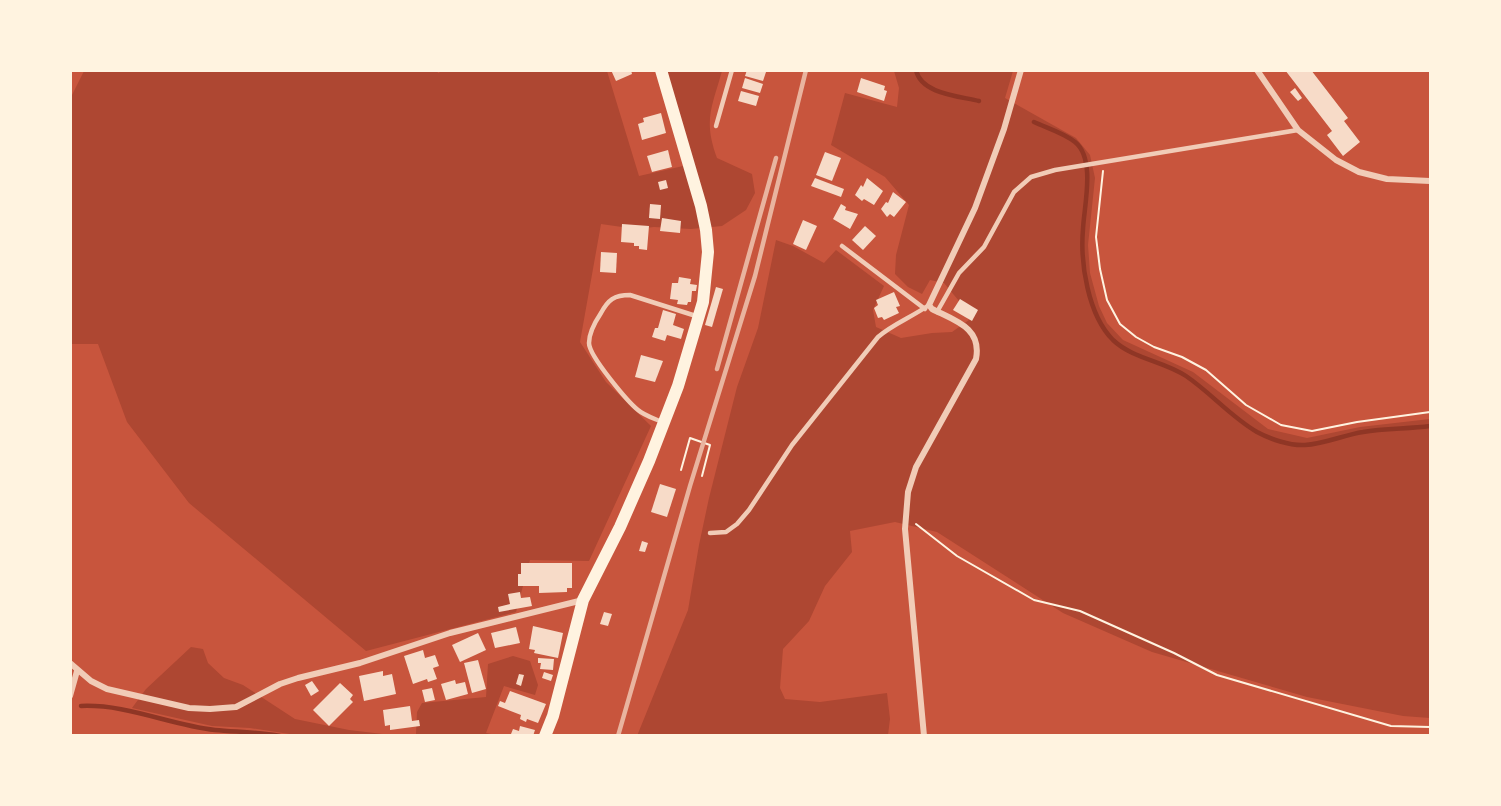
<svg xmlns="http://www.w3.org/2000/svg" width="1501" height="806" font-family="'Fira Sans Condensed',sans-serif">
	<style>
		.green { fill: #ae4732 }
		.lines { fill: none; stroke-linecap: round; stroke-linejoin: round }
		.stream { stroke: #8f3625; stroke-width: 4.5 }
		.building { fill: #f7dbc8 }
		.path { stroke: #fff3e0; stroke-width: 2 }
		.service { stroke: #f1ccb7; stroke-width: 4.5 }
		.minor { stroke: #f1ccb7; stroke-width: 6 }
		.secondary { stroke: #fff3e0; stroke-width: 12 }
		.rail { stroke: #e9b49f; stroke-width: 4.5 }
	</style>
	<rect width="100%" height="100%" fill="#c8553d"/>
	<g class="green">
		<path d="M437,70L438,73L445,70L607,71L639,176L692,164L667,71H722C712,107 703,120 717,158L752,174L755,193L746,210L722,226L691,229L654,227L636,229L601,224L580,342L606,382L651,426L589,561L530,560L516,612L366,651L189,503L127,422L98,344H71V97L84,71Z"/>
		<path d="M894,71H1013L1005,98L1076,138L1090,155L1095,178L1088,245L1090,273L1099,306L1107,323L1123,340L1193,372L1268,429L1307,438L1360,427L1430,419V718L1403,716L1307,697L1152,652L1063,613L937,532L895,522L850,531L852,552L825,586L809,621L783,649L780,688L785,699L820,702L887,693L890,719L888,735L637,736L688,610L699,545L709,498L737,387L758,328L776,240L793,246L824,263L836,250L884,286L873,310L876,327L901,338L932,333L952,332L969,320L959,301L944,283L930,280L922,294L908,287L895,274L896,255L909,205L885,177L831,145L845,93L897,107L899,88Z"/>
		<path d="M191,647L203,649L208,663L224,678L243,685L295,719L349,730L391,735L416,734L417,712L422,703L486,697L488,664L513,656L530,661L538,685L535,695L504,686L486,733L496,735H296L250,728L212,726L132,708L146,689Z"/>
	</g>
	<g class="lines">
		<g class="stream">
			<path d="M916,70C921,94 959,96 979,101"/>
			<path d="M1034,122C1047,128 1064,133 1075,142C1096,159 1084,206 1083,229C1080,263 1088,315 1113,340C1133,359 1164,361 1186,376C1211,393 1231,417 1257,432C1270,439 1290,446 1305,445C1324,444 1344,435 1363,432C1385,428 1408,429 1430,426"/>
			<path d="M81,706C127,704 170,725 215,730C236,732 258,732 280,736"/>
		</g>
	</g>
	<g class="building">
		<path d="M611,70H631L632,74L616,81Z"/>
		<path d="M747,70L766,72L763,81L745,76Z"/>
		<path d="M1285,70H1311L1348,118L1344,121L1360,142L1343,156L1327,135L1332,131Z"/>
		<path d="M745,78L763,84L760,93L742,88Z"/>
		<path d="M861,78L885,86L884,90L887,91L884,101L857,92Z"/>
		<path d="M1295,88L1302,98L1298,101L1290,92Z"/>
		<path d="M741,91L759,96L756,106L738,101Z"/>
		<path d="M661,113L666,133L642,140L638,124L644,122L643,118Z"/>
		<path d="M668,150L672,167L652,172L647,156Z"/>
		<path d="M825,152L841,158L832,181L816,175Z"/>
		<path d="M815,178L844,189L841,197L811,186Z"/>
		<path d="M867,178L883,191L874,205L864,199L862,201L855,195L861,185L863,187Z"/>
		<path d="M666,180L668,188L660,190L658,182Z"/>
		<path d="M893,192L906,202L894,217L890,214L887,217L881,209L886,202L888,203Z"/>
		<path d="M650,204L661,205L660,219L649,218Z"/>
		<path d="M841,204L846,207L845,210L858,214L850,229L833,219Z"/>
		<path d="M662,218L681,221L680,233L660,231Z"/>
		<path d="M803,220L817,226L806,250L793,244Z"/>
		<path d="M622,224L649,226L647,250L639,249V246H634V243L621,242Z"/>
		<path d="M865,226L876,236L863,250L852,240Z"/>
		<path d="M601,252L617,253L616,273L600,272Z"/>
		<path d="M679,277L691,279L690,284L697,285L696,291H692L691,302H688L687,305L677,304L678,300L670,299L672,283H678Z"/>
		<path d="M716,287L723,289L712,327L705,325Z"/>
		<path d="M894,292L900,306L896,307L899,313L884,320L882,317L878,318L874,308L878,305L876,300Z"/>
		<path d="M960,299L978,310L972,321L953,310Z"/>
		<path d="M663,310L676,314L673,325L684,329L681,339L667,335L665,341L652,337L655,328H658Z"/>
		<path d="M641,355L663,361L655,382L635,377Z"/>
		<path d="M660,484L676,489L667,517L651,512Z"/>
		<path d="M642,541L648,543L645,552L639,551Z"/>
		<path d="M521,563H572V588H567V592L539,593V586H518V574H521Z"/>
		<path d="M520,592L521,598L530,597L532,606L499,612L498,607L510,604L508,594Z"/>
		<path d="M604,612L612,614L608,626L600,624Z"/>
		<path d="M533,626L563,633L558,658L534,653L535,650L529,649Z"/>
		<path d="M516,627L520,643L495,648L491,633Z"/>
		<path d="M478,633L486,650L460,662L452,645Z"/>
		<path d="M423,650L425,658L435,655L439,666L433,668L437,679L428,682L427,679L413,684L404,656Z"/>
		<path d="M538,658L554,659L553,670L540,669L541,663H538Z"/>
		<path d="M478,660L486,689L472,693L464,663Z"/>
		<path d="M383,671V676L392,674L396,694L364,701L359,676Z"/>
		<path d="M544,672L553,675L551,681L542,678Z"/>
		<path d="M519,674L524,675L521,686L516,684Z"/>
		<path d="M455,680L456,684L465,682L468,694L446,700L441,684Z"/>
		<path d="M312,681L319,691L311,696L305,685Z"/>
		<path d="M340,683L353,695L350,699L353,702L329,726L313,710Z"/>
		<path d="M432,688L435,700L425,702L422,690Z"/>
		<path d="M510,691L546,704L538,723L527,719L526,722L520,719L521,715L498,706L500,701L505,703Z"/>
		<path d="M410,706L412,721L419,720L420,726L390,730V725L385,726L383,710Z"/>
		<path d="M520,726L535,730L533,736L511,734L513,729L519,731Z"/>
	</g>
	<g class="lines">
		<g class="path">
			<path d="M1103,171L1096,237L1100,269L1107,300L1120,324L1136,337L1154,347L1182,357L1206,370L1246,405L1281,425L1312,431L1357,422L1430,412"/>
			<path d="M681,470L690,438L710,445L702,476"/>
			<path d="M916,524L957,556L1034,600L1080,611L1174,653L1217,675L1391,726L1430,727"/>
		</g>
		<g class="service">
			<path d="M716,126L732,70"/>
			<path d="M842,246L925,309"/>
			<path d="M937,312L959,273L984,247L1014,192L1031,177L1055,170L1298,130"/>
			<path d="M664,423C656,419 645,416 638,410C628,402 589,356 589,343C589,333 595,322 601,313C608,300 614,295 630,295L696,316"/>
			<path d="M710,533L726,532L737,524L749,510L792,445L878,337C893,324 912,317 929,305"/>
		</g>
		<g class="minor">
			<path d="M1257,70L1298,130L1336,160L1359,172L1387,179L1430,181"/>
			<path d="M70,663L91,681L107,689L189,708L210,709L236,707L280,684L298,678L360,663L450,633L583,600"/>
			<path d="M70,696L77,671"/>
			<path d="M924,736L905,529L908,492L916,467L976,359C982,328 956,321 932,309L929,305L975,208L1004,129L1021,70"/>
		</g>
		<path class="secondary" d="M545,736L553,716L583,600L620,527L649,461L678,386L703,302L708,252L706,230L701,206L661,70"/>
		<g class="rail">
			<path d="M717,369L776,158"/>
			<path d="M618,736L690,486L755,276L806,70"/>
		</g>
	</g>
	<rect width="1501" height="806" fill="none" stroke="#fff3e0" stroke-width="144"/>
</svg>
